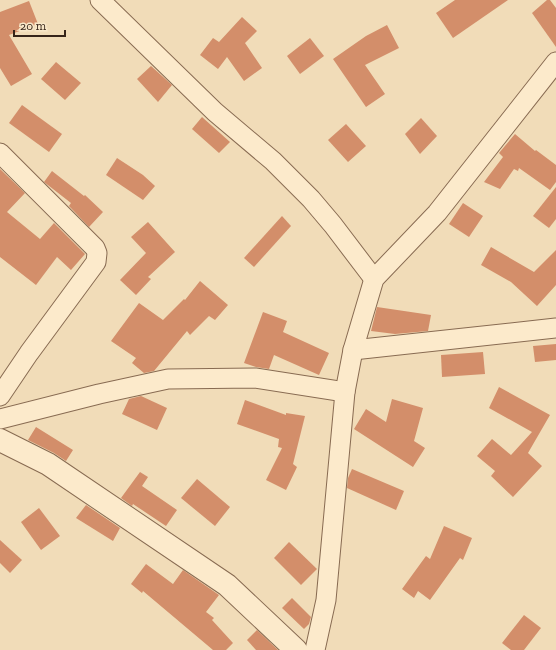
<svg xmlns="http://www.w3.org/2000/svg" width="556" height="650" font-family="'Zilla Slab',serif">
	<style>
		.building { fill: #d38e6a }
		.lines { fill: none; stroke-linecap: round; stroke-linejoin: round }
		.minor-casing { stroke: #886b52; stroke-width: 21 }
		.tertiary-casing { stroke: #886b52; stroke-width: 24 }
		.minor { stroke: #fceacb; stroke-width: 19 }
		.tertiary { stroke: #fceacb; stroke-width: 22 }
	</style>
	<rect width="100%" height="100%" fill="#f1dcb8"/>
	<g class="building">
		<path d="M455,0H508L453,38L436,13Z"/>
		<path d="M547,0H550L556,8V47L532,13Z"/>
		<path d="M29,1L38,24L9,35L32,74L11,86L0,68V12Z"/>
		<path d="M242,17L257,31L245,43L262,68L244,81L227,57L218,69L200,55L213,38L219,42Z"/>
		<path d="M387,25L399,48L365,65L385,94L366,107L333,59L366,36Z"/>
		<path d="M310,38L324,56L300,74L287,56Z"/>
		<path d="M56,62L81,83L65,100L41,79Z"/>
		<path d="M151,66L172,85L158,102L137,79Z"/>
		<path d="M22,105L62,134L49,152L9,123Z"/>
		<path d="M202,117L230,142L219,153L192,129Z"/>
		<path d="M421,118L437,136L420,154L405,134Z"/>
		<path d="M346,124L366,146L348,162L328,140Z"/>
		<path d="M515,134L535,151L536,150L556,165V182L550,190L519,168L518,171L514,169L500,189L484,182L503,157L499,153Z"/>
		<path d="M117,158L143,175L155,186L143,200L106,175Z"/>
		<path d="M0,169L25,193L7,212L40,239L54,223L85,254L71,270L57,257L36,285L0,257Z"/>
		<path d="M52,171L84,196L85,195L103,212L89,227L69,206L71,203L44,182Z"/>
		<path d="M556,187V219L549,228L533,216Z"/>
		<path d="M463,203L483,216L469,237L449,224Z"/>
		<path d="M282,216L291,226L254,267L244,258Z"/>
		<path d="M148,222L175,252L148,277L151,279L136,295L120,280L146,253L131,237Z"/>
		<path d="M491,247L534,272L556,250V285L537,306L511,282L481,265Z"/>
		<path d="M200,281L228,305L215,320L209,316L190,335L187,331L154,371L144,373L132,363L136,358L111,341L139,303L163,320L184,299L185,300Z"/>
		<path d="M377,307L431,315L428,331L395,334L371,331Z"/>
		<path d="M263,312L287,321L283,332L329,353L319,375L274,355L269,369L256,367L244,363Z"/>
		<path d="M556,344V360L535,362L533,346Z"/>
		<path d="M483,352L485,374L442,377L441,355Z"/>
		<path d="M499,387L550,415L528,453L542,466L513,497L491,476L495,471L477,456L492,439L511,455L532,432L489,408Z"/>
		<path d="M141,396L167,408L157,430L122,414L129,399Z"/>
		<path d="M392,399L423,408L414,441L425,448L413,467L354,429L366,409L386,422Z"/>
		<path d="M245,400L286,415V413L305,416L293,464L297,467L286,490L266,480L282,448L278,447L279,439L237,424Z"/>
		<path d="M36,427L73,450L66,461L54,453L28,440Z"/>
		<path d="M352,469L404,491L396,510L347,488L348,478Z"/>
		<path d="M140,472L148,477L142,486L177,510L166,526L133,504L132,506L121,498Z"/>
		<path d="M197,479L230,507L215,526L181,498Z"/>
		<path d="M86,505L120,528L113,541L76,518Z"/>
		<path d="M39,508L60,536L41,550L21,522Z"/>
		<path d="M444,526L472,538L463,560L460,558L430,600L418,591L414,598L402,589L426,556L430,559Z"/>
		<path d="M0,540L22,560L10,573L0,563Z"/>
		<path d="M289,542L317,569L301,585L274,558Z"/>
		<path d="M146,564L173,584L183,570L219,595L206,612L214,618L212,620L233,643L226,650H213L143,591L142,593L131,584Z"/>
		<path d="M292,598L311,617L309,624L304,629L282,608Z"/>
		<path d="M524,615L541,628L524,650H511L502,643Z"/>
		<path d="M257,630L278,650H256L247,640Z"/>
	</g>
	<g class="lines">
		<defs>
			<g id="minor">
				<path d="M100,0L215,112L273,161L311,199L333,225L374,279"/>
				<path d="M0,153L95,248L97,253L96,262L29,353L0,396"/>
				<path d="M353,350L556,328"/>
				<path d="M0,419L99,394L168,379L255,378L345,392"/>
				<path d="M315,650L326,600L345,392L353,350L374,279L437,213L556,62"/>
			</g>
			<path id="tertiary" d="M0,440L48,464L227,585L296,650"/>
		</defs>
		<use href="#minor" class="minor-casing"/>
		<use href="#tertiary" class="tertiary-casing"/>
		<use href="#minor" class="minor"/>
		<use href="#tertiary" class="tertiary"/>
	</g>
	<path d="M14 30v6h51v-6" fill="none" stroke="#362419" stroke-width="2"/>
	<text x="20" y="30" font-size="12" fill="#362419" stroke="#f8e7c8" stroke-width="3" paint-order="stroke">20 m</text>
</svg>
